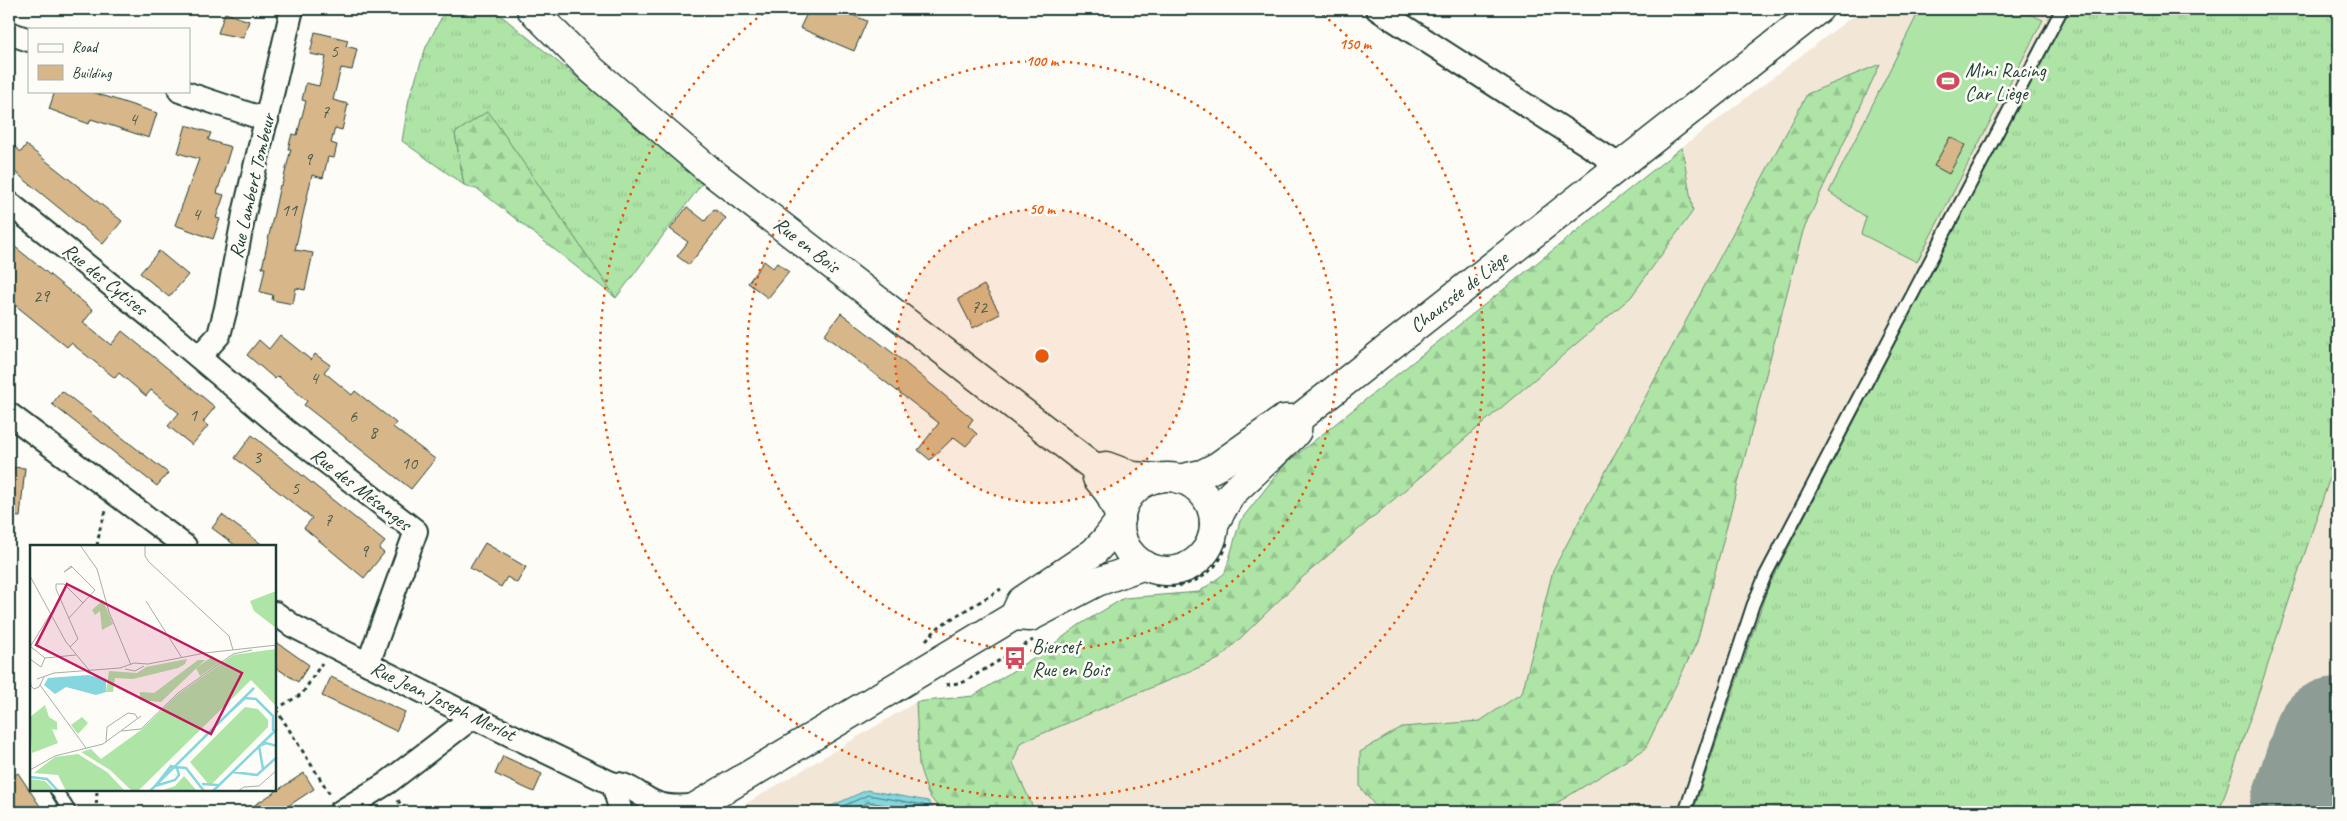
<svg xmlns="http://www.w3.org/2000/svg" width="2347" height="821" font-family="Caveat,sans-serif">
	<style>
		.built { fill: #f2e7d6 }
		.grass { fill: url(#grass-tufts); stroke: #66906d }
		.forest { fill: url(#forest-firs); stroke: #66906d }
		.garden { fill: #aee4a6; stroke: #66906d }
		.water { fill: url(#water-ripples); stroke: #5c999b }
		.lines { fill: none; stroke-linecap: round; stroke-linejoin: round }
		.shore { stroke: #487a78; stroke-width: 1 }
		.runway { stroke: #8e9c96; stroke-width: 132 }
		.building { fill: #d7b78a; stroke: #1f3d34 }
		.lane-casing { stroke: #1f3d34; stroke-width: 15 }
		.street-casing { stroke: #1f3d34; stroke-width: 26 }
		.secondary-casing { stroke: #1f3d34; stroke-width: 31 }
		.path { stroke: #1f3d34; stroke-width: 3; stroke-dasharray: 4 4; stroke-linecap: butt }
		.lane { stroke: #fdfcf7; stroke-width: 11 }
		.street { stroke: #fdfcf7; stroke-width: 22 }
		.secondary { stroke: #fdfcf7; stroke-width: 28 }
		.ring { fill: none; stroke: #e8590c; stroke-width: 2.5; stroke-dasharray: 2.5 5 }
		.labels { text-anchor: middle; dominant-baseline: central; stroke-width: 5; stroke-linejoin: round; paint-order: stroke }
		.number-label { font-size: 18px; fill: #4d5c4a }
		.poi-label { font-size: 20px; fill: #1f3d34; stroke: #fdfcf7; text-anchor: start }
		.street-label { font-size: 20px; fill: #1f3d34; stroke: #fdfcf7 }
		.inset-river { fill: none; stroke: #85d6df; stroke-width: 2.5 }
		.inset-road { fill: none; stroke: #a4b0a9; stroke-width: 1 }
		.view { fill: #c2185b; fill-opacity: 0.15; stroke: #c2185b; stroke-width: 2.5 }
		.inset-edge { fill: none; stroke: #1f3d34; stroke-width: 2.5 }
		.centre { fill: #e8590c; stroke: #fdfcf7; stroke-width: 2.5 }
		.ring-label { font-size: 15px; text-anchor: middle; font-weight: bold; fill: #e8590c; stroke: #fdfcf7; stroke-width: 5; stroke-linejoin: round; paint-order: stroke }
	</style>
	<defs>
		<pattern id="grass-tufts" width="24" height="20" patternUnits="userSpaceOnUse" patternTransform="scale(1.25)"><rect width="24" height="20" fill="#aee4a6"/><path d="M3 7l-1-3M5 7V3M7 7l1-3M15 17l-1-3M17 17v-4M19 17l1-3" fill="none" stroke="#95c490"/></pattern>
		<pattern id="forest-firs" width="22" height="20" patternUnits="userSpaceOnUse" patternTransform="scale(1.25)"><rect width="22" height="20" fill="#aee4a6"/><path d="M5 1l3.5 6h-7zM16 11l3.5 6h-7z" fill="#95c490"/></pattern>
		<pattern id="water-ripples" width="26" height="14" patternUnits="userSpaceOnUse" patternTransform="scale(1.25)"><rect width="26" height="14" fill="#85d6df"/><path d="M2 4q2-2 4 0t4 0M15 11q2-2 4 0t4 0" fill="none" stroke="#6cafb6"/></pattern>
	</defs>
	<rect width="100%" height="100%" fill="#fdfcf7"/>
	<filter id="ink" filterUnits="userSpaceOnUse"><feTurbulence type="fractalNoise" baseFrequency=".02" numOctaves="2"/><feDisplacementMap in="SourceGraphic" scale="10" xChannelSelector="R" yChannelSelector="G"/><feConvolveMatrix kernelMatrix="1 2 1 2 8 2 1 2 1" color-interpolation-filters="sRGB"/></filter>
	<g filter="url(#ink)">
		<path class="built" d="M1862,9H2338V812H732L916,702L973,696L1046,650L1079,625L1124,598L1199,592L1225,573L1240,521L1285,464L1682,147Z"/>
		<g class="grass">
			<path d="M446,9H493L704,181L616,298L488,112L455,133L464,185L402,141L409,99L426,47Z"/>
			<path d="M2069,9H2338V453L2219,812H1693L1768,587Z"/>
		</g>
		<g class="forest">
			<path d="M1880,64L1803,231L1697,642L1645,749L1542,812H1380L1360,787V752L1402,727L1480,721L1522,693L1553,570L1807,94Z"/>
			<path d="M488,111L616,298L479,190L464,185L455,133Z"/>
			<path d="M1682,147L1693,211L1631,297L1304,576L1219,659L1020,743L1013,763L1035,812H942L928,794L919,765L916,702L973,696L1046,650L1079,625L1124,598L1199,592L1225,573L1240,521L1285,464Z"/>
		</g>
		<path class="garden" d="M1920,9H2018L2043,20L1917,262L1861,234L1866,217L1829,192Z"/>
		<path class="water" d="M867,790L928,801L936,812H818Z"/>
		<g class="lines">
			<g class="shore">
				<path d="M830,812L868,795L924,805L929,812"/>
				<path d="M845,812L869,802L922,812"/>
			</g>
			<path class="runway" d="M2315,812L2338,743"/>
		</g>
		<g class="building">
			<path d="M809,9H830L847,16L848,13L867,21L854,51L800,28Z"/>
			<path d="M225,13L249,21L243,38L218,33Z"/>
			<path d="M315,32L348,40L346,46L357,49L352,70L341,68L333,100L348,104L342,130L335,128L331,143L337,145L334,158L328,157L323,178L312,175L295,250L313,253L305,290L296,288L293,304L272,300L273,295L260,292L265,268H262L280,185H282L291,149H288L292,134L297,135L306,101L302,100L306,83L319,86L326,57L310,54Z"/>
			<path d="M55,91H89L157,113L149,138L91,119L89,124L49,109Z"/>
			<path d="M186,125L211,133L208,140L231,147L217,193L224,195L216,218L220,219L213,239L175,225L199,159L178,153Z"/>
			<path d="M1950,137L1965,145L1949,174L1934,166Z"/>
			<path d="M9,142L21,152L26,145L122,221L103,244L9,167Z"/>
			<path d="M687,207L705,221L714,209L726,218L689,265L677,256L688,242L670,229Z"/>
			<path d="M9,242L93,310L83,323L111,345L122,331L215,407L203,422L208,426L192,445L168,426L179,413L151,390L146,396L119,373L115,378L71,343L67,347L9,300Z"/>
			<path d="M159,251L188,275L169,297L140,273Z"/>
			<path d="M764,261L773,268L777,263L789,272L768,298L748,283Z"/>
			<path d="M984,285L1000,314L973,328L958,299Z"/>
			<path d="M841,313L898,357L973,419L968,426L977,434L966,446L954,437L930,460L918,450L939,423L824,335Z"/>
			<path d="M280,335L311,360L315,354L330,365L324,372L352,395L355,391L396,423L393,427L435,459L411,489L304,405L307,401L278,376L275,379L247,355L259,340L269,349Z"/>
			<path d="M62,391L168,473L157,486L52,404Z"/>
			<path d="M252,435L385,542L379,549L384,553L364,578L304,528L312,518L235,458Z"/>
			<path d="M9,467L25,468L20,517L9,516Z"/>
			<path d="M222,515L264,546H236L212,528Z"/>
			<path d="M485,543L526,567L517,583L507,577L501,587L470,568Z"/>
			<path d="M275,641L309,665L298,682L275,667Z"/>
			<path d="M331,677L405,712L396,731L322,696Z"/>
			<path d="M503,756L542,774L534,792L495,774Z"/>
			<path d="M18,773L44,812H9V779Z"/>
			<path d="M304,773L314,789L279,812H244Z"/>
		</g>
		<g class="lines">
			<defs>
				<g id="lane">
					<path d="M56,790L70,812"/>
					<path d="M1685,812L1753,605L1765,576L2062,9"/>
				</g>
				<g id="street">
					<path d="M1377,9L1619,165"/>
					<path d="M9,33L29,40"/>
					<path d="M180,91L267,120"/>
					<path d="M9,203L157,322L285,430L416,531L368,664"/>
					<path d="M199,357L219,335L226,308L244,214L292,9"/>
					<path d="M9,414L185,546"/>
					<path d="M275,613L293,626L473,717L613,784C628,782 642,798 656,803C669,808 685,807 699,805"/>
					<path d="M613,784L621,812"/>
					<path d="M340,812L387,783L473,717"/>
				</g>
				<g id="secondary">
					<path d="M531,9L592,70L709,170L1095,468L1097,478L1109,493L1121,519"/>
					<path d="M1095,468L1106,466L1133,476L1159,478"/>
					<circle cx="1167" cy="524" r="47"/>
					<path d="M1179,479L1202,474L1218,466L1284,419H1298L1819,9"/>
					<path d="M1214,524L1231,494L1293,436L1297,431L1298,419"/>
					<path d="M1014,616L1021,601L1094,552L1106,539L1121,519"/>
					<path d="M687,812L1014,616L1030,617L1097,582L1145,565"/>
				</g>
			</defs>
			<use href="#lane" class="lane-casing"/>
			<use href="#street" class="street-casing"/>
			<use href="#secondary" class="secondary-casing"/>
			<g class="path">
				<path d="M1841,15L1849,9"/>
				<path d="M97,546L100,529L106,511"/>
				<path d="M1155,585C1185,592 1220,574 1227,542"/>
				<path d="M926,640L941,625L1001,589"/>
				<path d="M946,685L964,682L1033,640"/>
				<path d="M276,709L331,796"/>
				<path d="M276,709L302,694L322,663"/>
				<path d="M398,800L405,812"/>
				<path d="M96,812L97,790"/>
			</g>
			<use href="#lane" class="lane"/>
			<use href="#street" class="street"/>
			<use href="#secondary" class="secondary"/>
		</g>
	</g>
	<circle cx="1042" cy="356" r="147" fill="#e8590c" fill-opacity=".12"/>
	<g class="ring">
		<circle cx="1042" cy="356" r="147"/>
		<circle cx="1042" cy="356" r="295"/>
		<path d="M1317 10A442 442 0 1 1 767 10"/>
	</g>
	<defs>
		<symbol id="stadium-bare" viewBox="-9 -9 18 18"><path d="M0-5a6.5 5 0 1 0 0 10a6.5 5 0 1 0 0-10ZM-3.5-1.8h7v3.6h-7Z" fill="#d1495b" stroke="#fdfcf7" stroke-width="2.5" paint-order="stroke"/></symbol>
		<symbol id="bus-bare" viewBox="-9 -9 18 18"><path d="M-5-6H5V4H4V6H2V4H-2V6H-4V4H-5ZM-3.5-4V0h7V-4ZM-3.5 1.2v1.5H-2V1.2ZM2 1.2v1.5H3.5V1.2Z" fill="#d1495b" stroke="#fdfcf7" stroke-width="2.5" paint-order="stroke"/></symbol>
	</defs>
	<g fill-rule="evenodd">
		<use href="#stadium-bare" x="1932" y="65" width="32" height="32"/>
		<use href="#bus-bare" x="999" y="642" width="32" height="32"/>
	</g>
	<g class="labels">
		<g class="number-label">
			<text x="334" y="51">5</text>
			<text x="325" y="112">7</text>
			<text x="133" y="119">4</text>
			<text x="308" y="159">9</text>
			<text x="289" y="210">11</text>
			<text x="196" y="214">4</text>
			<text x="41" y="296">29</text>
			<text x="979" y="307">72</text>
			<text x="314" y="378">4</text>
			<text x="193" y="415">1</text>
			<text x="353" y="416">6</text>
			<text x="373" y="432">8</text>
			<text x="257" y="457">3</text>
			<text x="409" y="463">10</text>
			<text x="295" y="488">5</text>
			<text x="328" y="520">7</text>
			<text x="364" y="551">9</text>
		</g>
		<g class="poi-label">
			<text x="1965" y="70">Mini Racing<tspan x="1965" dy="23">Car Liège</tspan></text>
			<text x="1032" y="646">Bierset<tspan x="1032" dy="23">Rue en Bois</tspan></text>
		</g>
		<g class="street-label">
			<text transform="translate(252 186) rotate(-77)">Rue Lambert Tombeur</text>
			<text transform="translate(807 245) rotate(38)">Rue en Bois</text>
			<text transform="translate(105 279) rotate(39)">Rue des Cytises</text>
			<text transform="translate(1459 292) rotate(-38)">Chaussée de Liège</text>
			<text transform="translate(361 489) rotate(38)">Rue des Mésanges</text>
			<text transform="translate(443 701) rotate(26)">Rue Jean Joseph Merlot</text>
		</g>
	</g>
	<g transform="translate(30 545)">
		<rect width="246" height="246" fill="#fdfcf7"/>
		<path d="M246,46H247L246,83L224,66L220,56ZM73,55L83,79L72,85L70,66L65,70L62,65ZM246,104V161L221,135L108,246H102L80,225L51,207L61,204L71,214L111,185L147,150L203,110ZM215,162L228,164L238,175V182L180,241L160,217ZM48,209L77,227L95,246H36L28,230L4,228L25,212ZM154,231L167,246H130L145,241ZM0,234L15,236L25,246H0Z" fill="#aee4a6"/>
		<path d="M157,114L155,119L148,123L103,134L85,133L83,147H76L79,126L107,128L116,122ZM168,115H175L131,157L110,155V147L124,148ZM15,160L19,172L27,177V185L22,184L28,198L2,208L0,172ZM52,172L58,178L48,189L41,180Z" fill="#aee4a6"/>
		<path d="M183,111L189,118L170,131L166,123Z" fill="#aee4a6"/>
		<path d="M58,130L76,134V147L66,150L36,142L25,149L14,140L18,133Z" fill="#85d6df"/>
		<path class="inset-river" d="M201,166L215,153L226,154L243,171V186M145,222L156,223L174,246M233,224L229,201L236,198L247,201M203,227L227,230L247,212M0,232L17,234L28,246M172,239L188,240M125,241L145,235L149,230L147,223L141,221L126,240M120,246L224,143M183,246L247,184"/>
		<path class="inset-road" d="M50,0L67,24L79,67L101,120M115,0V11L119,17L199,91L203,105M42,22L34,27L41,21L65,45M0,31L36,97L59,125M116,56L152,113M39,73L65,45M0,101L15,113L46,110M0,102L21,68M40,102L48,94L26,44V39H34L53,58M0,114L11,122L15,113M95,124L105,126L114,121M0,130L1,141L4,144L9,142L14,132M7,134L24,128L90,123L104,118L118,119L175,108L247,100M10,140L56,203M91,186L111,184L148,148L203,109L222,105M76,197L77,182L98,168L105,169L108,174M0,225L25,211L73,199L111,171M208,246L214,242L229,241L247,225"/>
		<path class="view" d="M37,39L212,128L181,189L6,100Z"/>
		<rect width="246" height="246" class="inset-edge"/>
	</g>
	<circle cx="1042" cy="356" r="8" class="centre"/>
	<g class="ring-label">
		<text x="1355" y="49">150 m</text>
		<text x="1042" y="66">100 m</text>
		<text x="1042" y="214">50 m</text>
	</g>
	<rect width="2347" height="821" fill="none" stroke="#fdfcf7" stroke-width="30"/>
	<rect x="15" y="15" width="2317" height="791" fill="none" stroke="#1f3d34" stroke-width="2" filter="url(#ink)"/>
	<rect x="28" y="28" width="162" height="65" fill="#fdfcf7" stroke="#a4b0a9"/>
	<rect x="38" y="44" width="25" height="8" fill="#fdfcf7" stroke="#a4b0a9"/>
	<text x="72" y="52" font-size="15" fill="#1f3d34">Road</text>
	<rect x="38" y="65" width="25" height="15" fill="#d7b78a" stroke="#a4b0a9"/>
	<text x="72" y="78" font-size="15" fill="#1f3d34">Building</text>
</svg>
